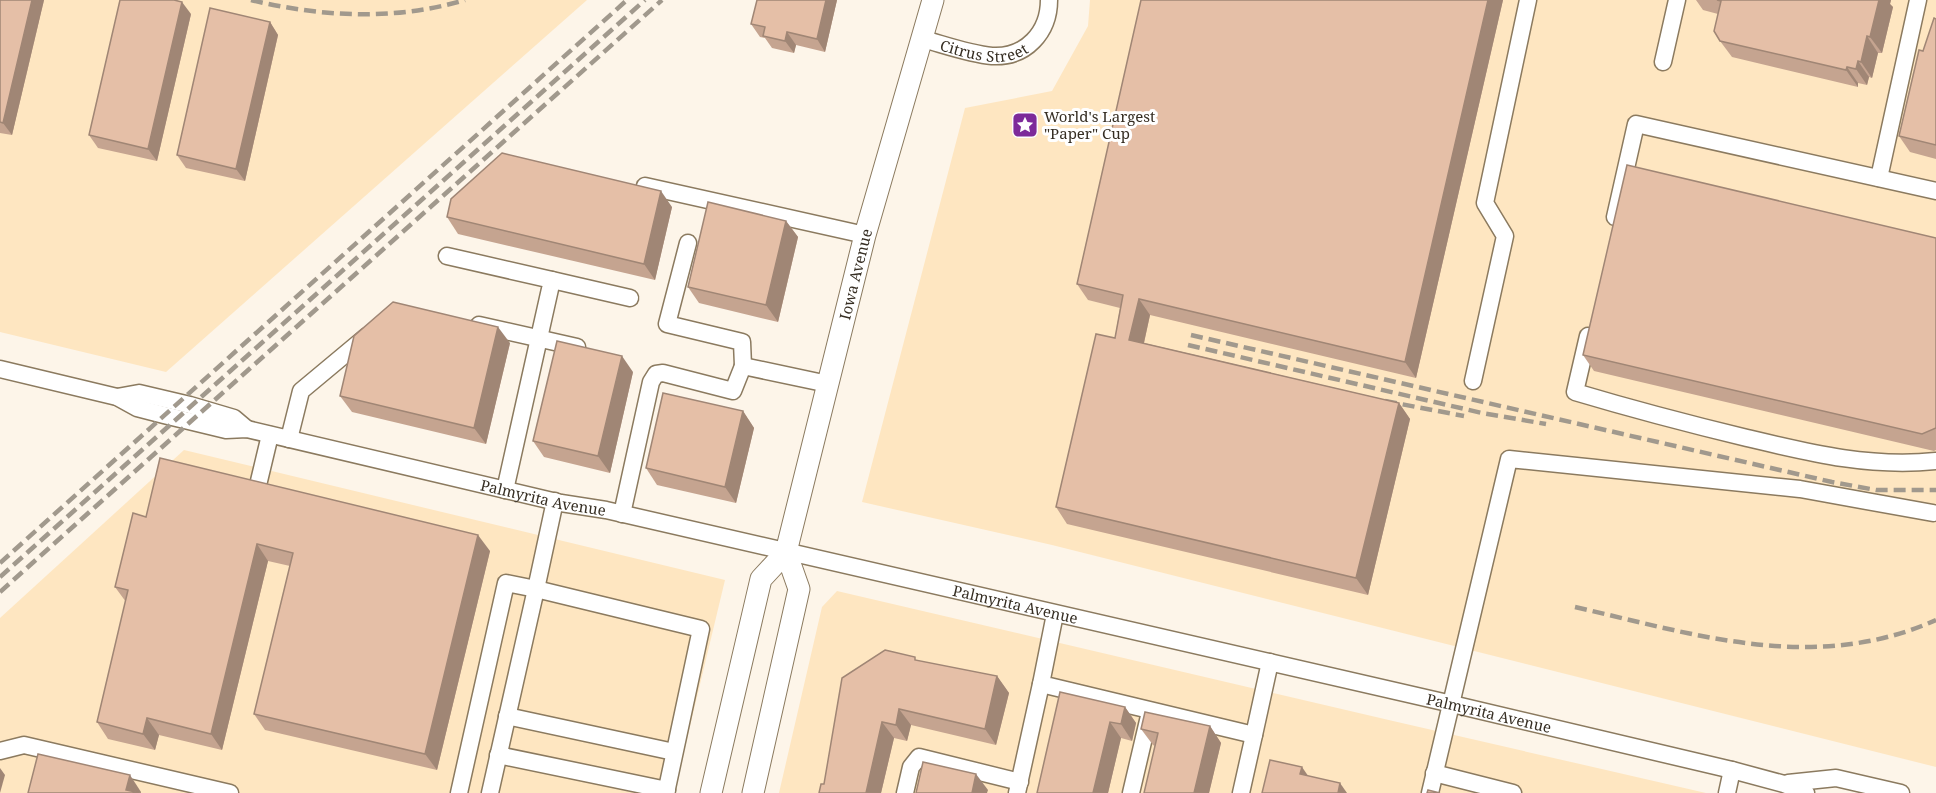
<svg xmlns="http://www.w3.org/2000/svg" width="1936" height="793" font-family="'Noto Serif',serif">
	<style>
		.built { fill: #fee6c1 }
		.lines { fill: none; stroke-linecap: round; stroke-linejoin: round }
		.minor-casing { stroke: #8b7a5f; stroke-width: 19 }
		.major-casing { stroke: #8b7a5f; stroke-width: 23 }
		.minor { stroke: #fff; stroke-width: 16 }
		.major { stroke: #fff; stroke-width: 21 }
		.rail { stroke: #a1998d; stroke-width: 4.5; stroke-dasharray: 12 6; stroke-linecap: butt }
		.wall { fill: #c5a490 }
		.shaded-wall { fill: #a08675 }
		.building { fill: #e5bfa7; stroke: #a08675; stroke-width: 1.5 }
		.labels { text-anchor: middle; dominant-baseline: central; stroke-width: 6; stroke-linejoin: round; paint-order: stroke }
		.street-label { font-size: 15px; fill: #362e23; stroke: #fff }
		.poi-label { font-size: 15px; fill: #362e23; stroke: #fff; text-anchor: start }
	</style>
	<rect width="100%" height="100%" fill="#fdf5e9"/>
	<g class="built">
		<path d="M0,0H587L166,372L0,332Z"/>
		<path d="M1090,0H1936V767L1052,545L862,502L965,108L1052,91L1088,26Z"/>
		<path d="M184,450L725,580L674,793H0V618Z"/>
		<path d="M837,591L1393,721L1706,793H779L822,607Z"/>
	</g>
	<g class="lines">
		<defs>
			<g id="minor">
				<path id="s1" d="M923,39C945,45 970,54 992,56C1026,58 1049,32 1049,0"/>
				<path d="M1663,62L1677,0"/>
				<path d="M1879,178L1918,0"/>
				<path d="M645,186L865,235"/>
				<path d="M1615,217L1636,124L1936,191"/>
				<path d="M688,243L667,324L742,342L743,366"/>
				<path d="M447,256L552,280L505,490"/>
				<path d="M552,280L630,298"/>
				<path d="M479,325L577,347"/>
				<path d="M1588,336L1575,392C1632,409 1689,424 1747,438C1810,453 1870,468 1936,461"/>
				<path id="s2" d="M0,369L117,397L137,408L164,415L226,430L247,429L561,503L606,510L1452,704L1732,770L1784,784L1806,793"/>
				<path d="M1473,381L1505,236L1485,203L1528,0"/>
				<path d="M117,397L139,393L190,405L234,418L247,429"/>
				<path d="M289,439L301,391L367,336"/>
				<path d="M259,481L270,435"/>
				<path d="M622,514L651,382L656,374L663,373L733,391L743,366L828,384"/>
				<path d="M1055,614L1041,684L1254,735L1270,662"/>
				<path d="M507,716L674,752"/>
				<path d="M0,751L24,745L230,793"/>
				<path d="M498,755L667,790"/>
				<path d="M1434,773L1513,793"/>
				<path d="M1788,783L1836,778L1901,793"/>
				<path d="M459,793L506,583L536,589L555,501"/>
				<path d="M490,793L536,589L701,629L666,793"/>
				<path d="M905,793L911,767L919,757L1020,782"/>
				<path d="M1017,793L1041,684"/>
				<path d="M1131,793L1150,712"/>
				<path d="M1241,793L1254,735"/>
				<path d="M1430,793L1509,459L1800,489L1933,513"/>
				<path d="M1727,793L1732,770"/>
			</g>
			<g id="major">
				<path id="s3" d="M711,793L761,579L786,552L865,235L933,0"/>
				<path d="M753,793L799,589L786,552"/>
			</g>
		</defs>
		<use href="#minor" class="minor-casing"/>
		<use href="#major" class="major-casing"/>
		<use href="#minor" class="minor"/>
		<use href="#major" class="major"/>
		<g class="rail">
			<path d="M251,0C322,17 394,21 465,0"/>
			<path d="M1191,335L1832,482L1876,490H1936"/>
			<path d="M1188,345L1482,413L1546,424"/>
			<path d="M1385,401L1464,416"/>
			<path d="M0,563L627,0"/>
			<path d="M0,577L645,0"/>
			<path d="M0,592L662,0"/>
			<path d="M1575,607C1697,635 1815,674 1936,620"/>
		</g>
	</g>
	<g class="wall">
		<path d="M0,0H44L12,135L0,133Z"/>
		<path d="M837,0L825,52L796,45L794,53L772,48L765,38L760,37L751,24Z"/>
		<path d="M1141,0H1503L1416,378L1150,315L1144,343L1399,403L1410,419L1368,595L1067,524L1056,507L1115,338L1120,308L1088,300L1077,284Z"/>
		<path d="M1696,0H1891L1890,4L1893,7L1882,53H1878L1872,78L1869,77L1867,85L1858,83V87L1732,57L1720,41L1718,14L1703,10Z"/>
		<path d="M191,14L157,161L98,148L89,135Z"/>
		<path d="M1936,19V159L1910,152L1899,136L1923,51Z"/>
		<path d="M270,22L278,35L245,181L186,168L177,155Z"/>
		<path d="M672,207L655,280L458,234L447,217Z"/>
		<path d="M786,221L798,237L778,322L699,303L688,287Z"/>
		<path d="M1936,238V450L1934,451L1594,371L1583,355Z"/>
		<path d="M510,343L486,444L352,412L340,396Z"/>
		<path d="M633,372L610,473L544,457L533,441Z"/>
		<path d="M743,411L754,428L736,503L657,485L646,468Z"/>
		<path d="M146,517L490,551L437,770L265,730L254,714L290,566L268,561L222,750L159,735L155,750L108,739L97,722L126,602L115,587Z"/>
		<path d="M918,661L997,676L1009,693L996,745L911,725L907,741L894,738L881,793H819L824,784Z"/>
		<path d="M1125,707L1136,723L1132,741L1121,738L1108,793H1037Z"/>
		<path d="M1210,726L1221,743L1209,793H1144L1155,746L1153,745L1141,729Z"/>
	</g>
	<g class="shaded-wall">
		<path d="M32,0H44L12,135L3,123Z"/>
		<path d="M826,0H837L825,52L817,39Z"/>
		<path d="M1488,0H1503L1416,378L1405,362Z"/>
		<path d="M1879,0H1891L1890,4L1893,7L1882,53L1870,37Z"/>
		<path d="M182,2L191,14L157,161L148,149Z"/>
		<path d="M270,22L278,35L245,181L236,169Z"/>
		<path d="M787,32L796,45L794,53L785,41Z"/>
		<path d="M1867,36L1878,53L1872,78L1861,62Z"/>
		<path d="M1858,61L1869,77L1867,85L1856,69Z"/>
		<path d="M1847,67L1858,83V87L1846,70Z"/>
		<path d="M661,191L672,207L655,280L644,264Z"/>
		<path d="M786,221L798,237L778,322L766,305Z"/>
		<path d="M1139,299L1150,315L1141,356L1129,340Z"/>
		<path d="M498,327L510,343L486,444L474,428Z"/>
		<path d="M622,356L633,372L610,473L598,456Z"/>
		<path d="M1399,403L1410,419L1368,595L1356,578Z"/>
		<path d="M743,411L754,428L736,503L725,487Z"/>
		<path d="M478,535L490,551L437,770L425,754Z"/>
		<path d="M257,544L268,561L222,750L211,734Z"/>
		<path d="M997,676L1009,693L996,745L985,729Z"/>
		<path d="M1125,707L1136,723L1132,741L1121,724Z"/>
		<path d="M899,709L911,725L907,741L896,725Z"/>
		<path d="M147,718L159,735L155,750L143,734Z"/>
		<path d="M882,722L894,738L881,793H866Z"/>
		<path d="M1110,722L1121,738L1108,793H1093Z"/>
		<path d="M1210,726L1221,743L1209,793H1194Z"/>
		<path d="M1302,767L1313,783L1300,774Z"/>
		<path d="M0,768L5,775L0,793Z"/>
		<path d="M976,774L988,790L987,793H972Z"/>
		<path d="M130,775L141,792V793L126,790Z"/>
		<path d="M1340,783L1347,793H1338Z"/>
	</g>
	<g class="building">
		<path d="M0,0H32L3,123L0,122Z"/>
		<path d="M120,0H174L182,2L148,149L89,135Z"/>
		<path d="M757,0H826L817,39L787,32L785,41L763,36L765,27L751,24Z"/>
		<path d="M1141,0H1488L1405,362L1139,299L1129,340L1399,403L1356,578L1056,507L1096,334L1115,338L1123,295L1077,284Z"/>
		<path d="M1717,0H1879L1870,37L1867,36L1861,62L1858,61L1856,69L1847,67L1846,70L1720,41L1714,31L1721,1Z"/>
		<path d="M210,8L270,22L236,169L177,155Z"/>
		<path d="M1934,18L1936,19V145L1899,136L1919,50L1923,51Z"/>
		<path d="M502,153L661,191L644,264L447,217L451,199Z"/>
		<path d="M1627,165L1936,238V428L1922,434L1583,355Z"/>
		<path d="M708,202L786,221L766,305L688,287Z"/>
		<path d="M393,302L498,327L474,428L340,396L354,336Z"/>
		<path d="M557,341L622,356L598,456L533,441Z"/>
		<path d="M663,393L743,411L725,487L646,468Z"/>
		<path d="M160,458L478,535L425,754L254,714L293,553L257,544L211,734L147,718L143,734L97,722L128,590L115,587L133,513L146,517Z"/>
		<path d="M885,650L915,657V660L997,676L985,729L899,709L896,725L882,722L866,793H819L821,784H824L842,678Z"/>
		<path d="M1060,692L1125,707L1121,724L1110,722L1093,793H1037Z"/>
		<path d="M1145,712L1210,726L1194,793H1144L1158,733L1141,729Z"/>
		<path d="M38,754L130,775L126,790L140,793H28Z"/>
		<path d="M1270,760L1302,767L1300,774L1340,783L1338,793H1262Z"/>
		<path d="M923,762L976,774L972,793H916Z"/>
		<path d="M1428,790L1440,793H1427Z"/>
	</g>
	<defs>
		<symbol id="sight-square" viewBox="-11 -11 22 22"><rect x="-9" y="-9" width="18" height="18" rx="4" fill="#7d2a9a" stroke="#fff"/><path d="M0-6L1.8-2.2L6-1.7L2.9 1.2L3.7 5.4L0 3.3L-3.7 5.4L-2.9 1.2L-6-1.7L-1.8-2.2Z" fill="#fff"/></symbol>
	</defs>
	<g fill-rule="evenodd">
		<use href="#sight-square" x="1010" y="110" width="30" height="30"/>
	</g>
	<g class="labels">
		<g class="street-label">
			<text stroke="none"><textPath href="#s1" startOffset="63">Citrus Street</textPath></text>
			<text stroke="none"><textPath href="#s3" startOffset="543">Iowa Avenue</textPath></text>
			<text stroke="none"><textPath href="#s2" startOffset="560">Palmyrita Avenue</textPath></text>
			<text stroke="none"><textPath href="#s2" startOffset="1044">Palmyrita Avenue</textPath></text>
			<text stroke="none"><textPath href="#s2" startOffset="1530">Palmyrita Avenue</textPath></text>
		</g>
		<g class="poi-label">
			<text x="1044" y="116">World's Largest<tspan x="1044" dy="17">"Paper" Cup</tspan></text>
		</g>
	</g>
</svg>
